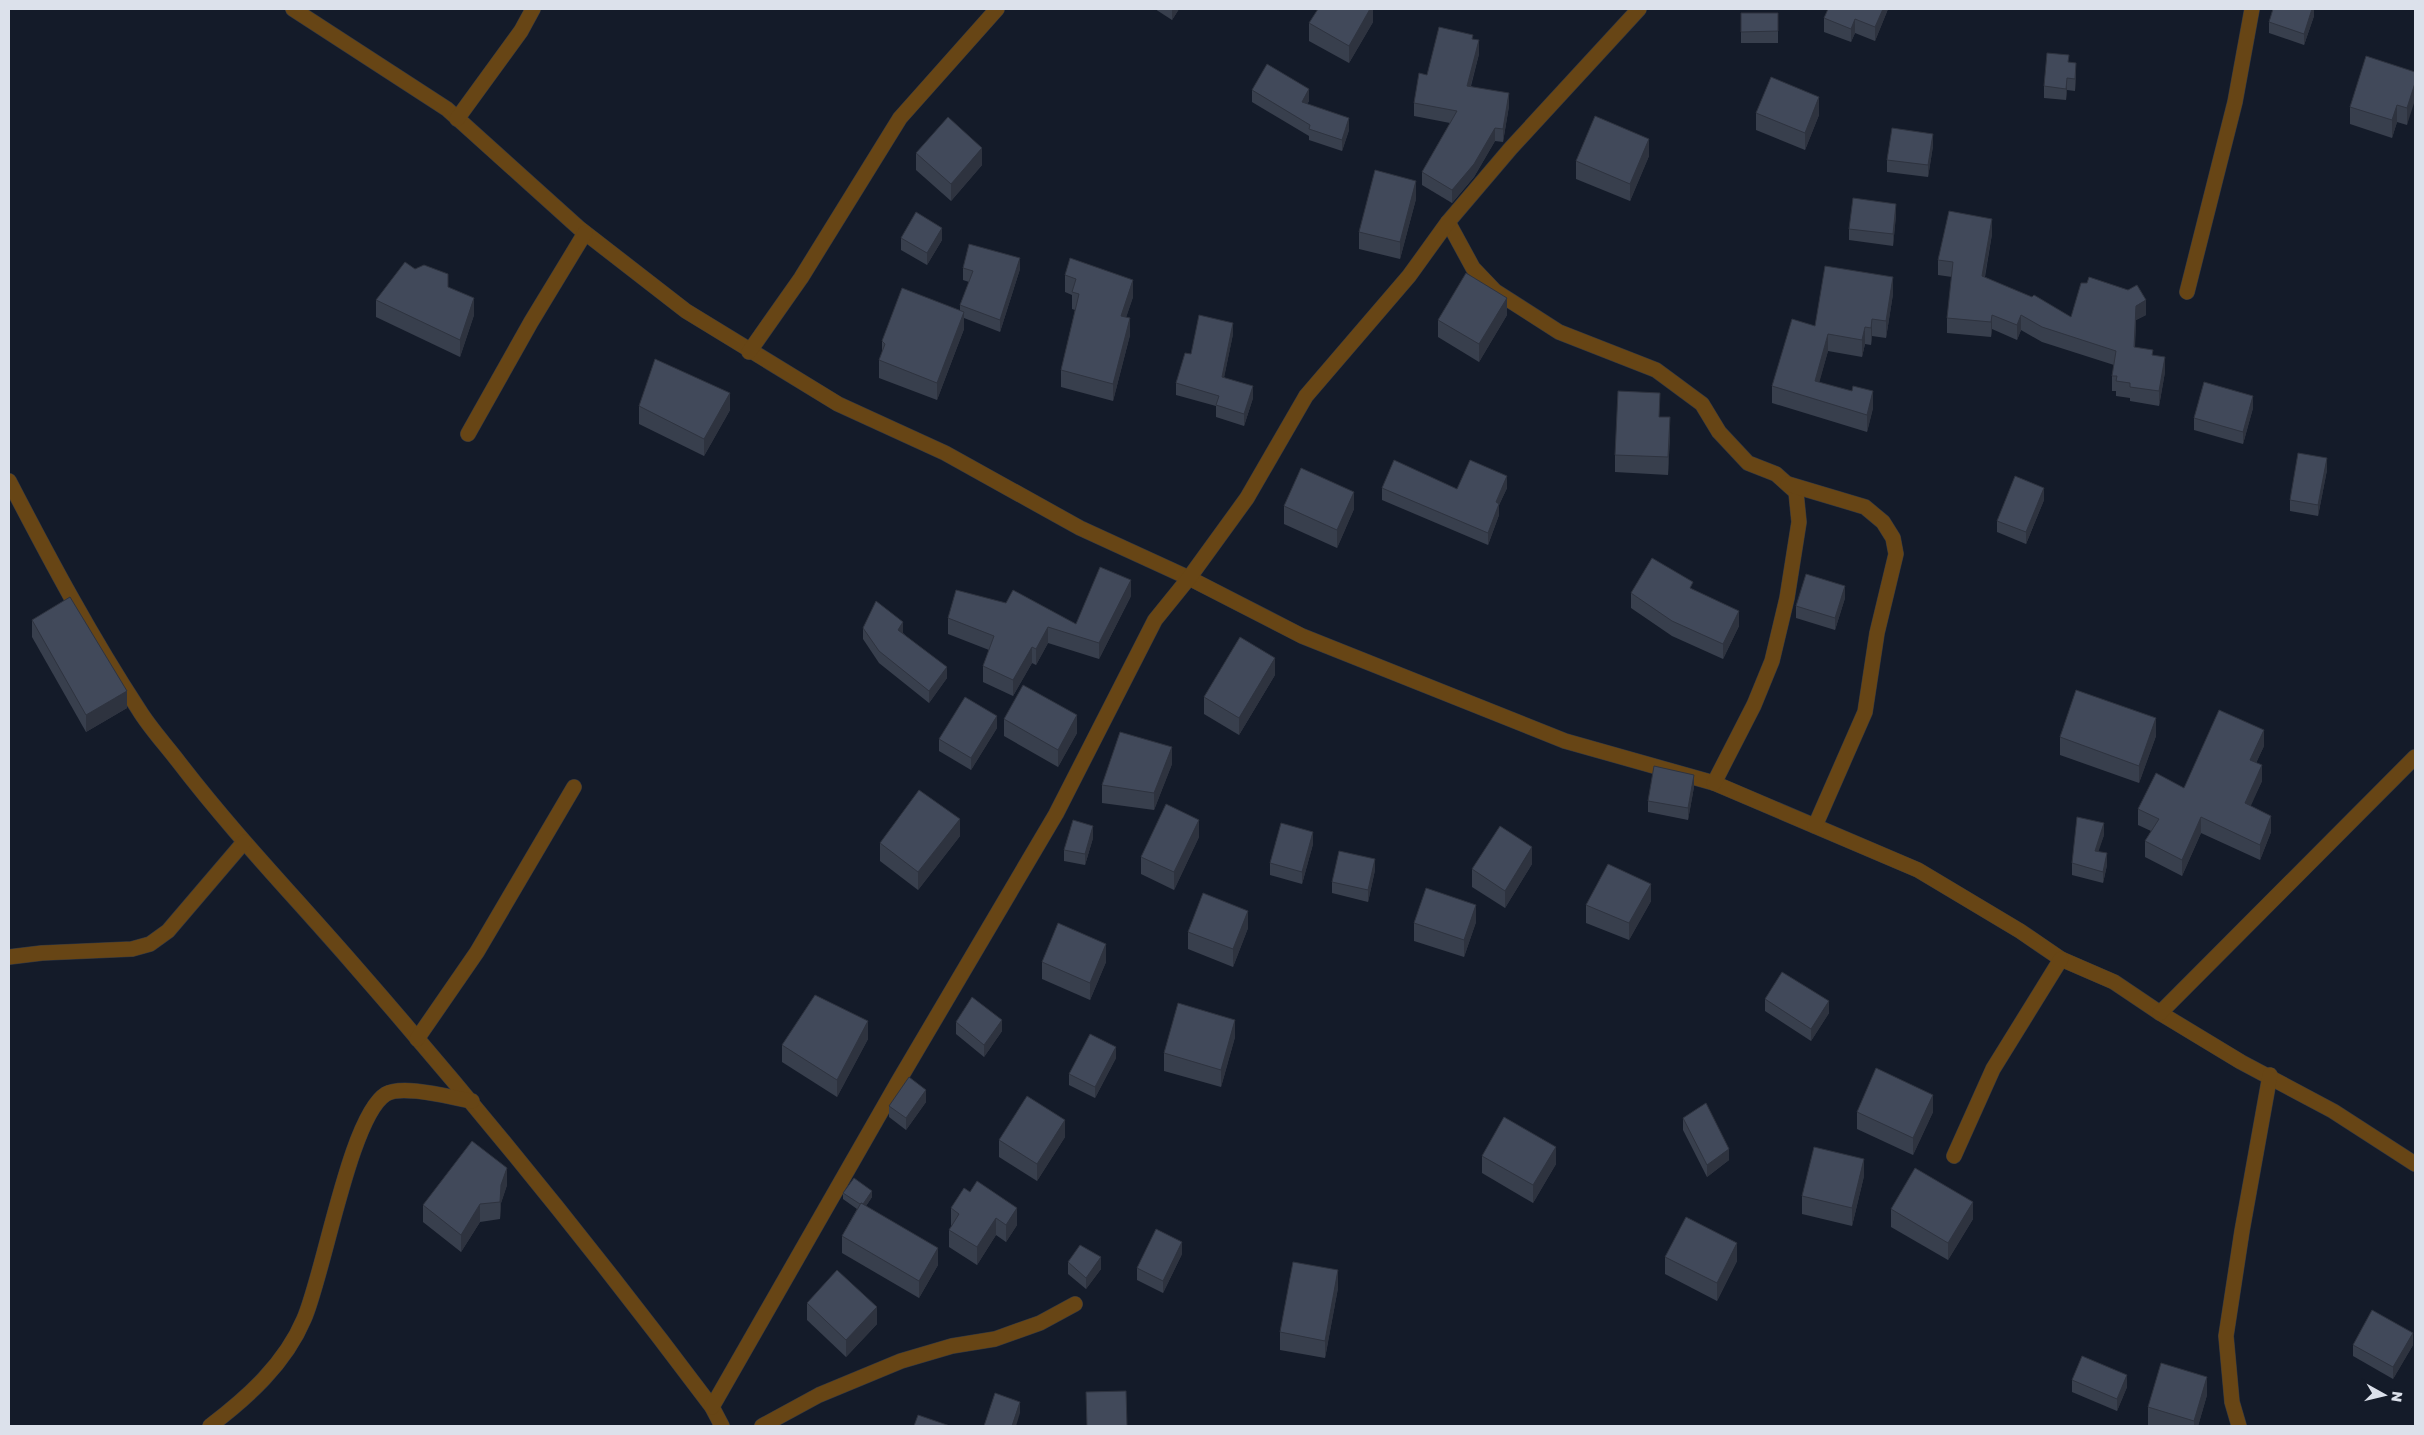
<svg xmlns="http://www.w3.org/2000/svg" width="2424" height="1435" font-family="'Golos Text',sans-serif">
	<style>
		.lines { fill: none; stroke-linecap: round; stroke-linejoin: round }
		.street-casing { stroke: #303744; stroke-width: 16 }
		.street { stroke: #674515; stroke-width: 15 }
		.wall { fill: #383f4d }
		.shaded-wall { fill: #2e333f }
		.building { fill: #41495a; stroke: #2e333f }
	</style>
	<rect width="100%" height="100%" fill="#141b29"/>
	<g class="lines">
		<defs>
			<g id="street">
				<path d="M293,9L447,109L579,228L686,311L838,404L945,453L1080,528L1189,578L1302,636L1565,741L1714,783L1918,870L2020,931L2061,959L2114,982L2160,1013L2241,1062L2333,1111L2415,1164"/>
				<path d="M457,119L521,31L533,9"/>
				<path d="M1448,222L1473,268L1495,291L1559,332L1656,370L1702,404L1719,432L1748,463L1776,474L1796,492L1799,522L1787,598L1772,661L1754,705L1714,783"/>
				<path d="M2187,292L2235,102L2252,9"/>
				<path d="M749,352L801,278L900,118L997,9"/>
				<path d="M468,434L531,322L585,233"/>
				<path d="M9,481C49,558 91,637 139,710C150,728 165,744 178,761C233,833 295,897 354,965C479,1108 598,1255 712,1407L722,1426"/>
				<path d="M1788,484L1865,507L1883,522L1893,538L1896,554L1877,633L1865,712L1815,826"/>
				<path d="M9,957L42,953L132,949L150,944L168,931L244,842"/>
				<path d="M2160,1013L2415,757"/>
				<path d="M417,1039L477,952L574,787"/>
				<path d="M1954,1156L1993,1069L2061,959"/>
				<path d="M712,1407L898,1082L1056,814L1155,620L1189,578L1247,498L1306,396L1409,276L1448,222L1511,148L1639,9"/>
				<path d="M210,1426C248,1397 285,1364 304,1319C324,1274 350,1116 386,1094C403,1084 452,1098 472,1101"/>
				<path d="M762,1426L819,1395L901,1361L952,1346L995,1339L1040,1323L1075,1304"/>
				<path d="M2239,1426L2232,1402L2226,1336L2242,1231L2270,1075"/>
			</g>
		</defs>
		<use href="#street" class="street-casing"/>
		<use href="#street" class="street"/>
	</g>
	<g class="wall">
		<path d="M1155,9H1179L1172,20Z"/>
		<path d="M1373,9V22L1349,63L1309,41V23Z"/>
		<path d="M1888,9L1875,41L1855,33L1851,42L1824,32V18Z"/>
		<path d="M2314,9V16L2304,45L2269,33V22Z"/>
		<rect x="1741" y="13" width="37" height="30"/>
		<path d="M1473,39L1479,54L1471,86L1509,106L1503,142L1495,141L1474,177L1452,203L1422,185V172L1450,123L1414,116V103L1427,75Z"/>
		<path d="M2069,62L2076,74L2075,91L2067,90L2066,100L2044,98V86Z"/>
		<path d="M2415,72L2407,125L2397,122L2392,138L2350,124V107Z"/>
		<path d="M1252,90L1309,101L1307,104L1349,130L1342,151L1309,140V136L1252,102Z"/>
		<path d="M1756,113L1819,115L1805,150L1756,130Z"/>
		<path d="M1933,146L1928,177L1887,172V160Z"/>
		<path d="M916,153L982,165L951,201L916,170Z"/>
		<path d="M1649,156L1630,201L1576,179V161Z"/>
		<path d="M1416,199L1400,259L1359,249V232Z"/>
		<path d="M1896,215L1893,246L1849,240V229Z"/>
		<path d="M1992,234L1985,277L2071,317L2146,315L2136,320L2135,347L2153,355L2165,372L2159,406L2130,401V398L2116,396V391H2112V376L2114,365L2042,342L2021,330L2017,340L1992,329L1991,337L1947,333V318L1952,277L1938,275V260Z"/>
		<path d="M901,238L942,240L927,265L901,250Z"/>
		<path d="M963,268L1020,269L1000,332L964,318V329L937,400L879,378V360L882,353V341L960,310V305L969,282L963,280Z"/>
		<path d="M415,269L448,287L474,315L460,357L376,317V300Z"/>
		<path d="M1065,275L1133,297L1126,317L1130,335L1113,401L1061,387V370L1075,310L1072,309V295L1065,292Z"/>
		<path d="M1893,294L1886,338L1872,336L1871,345L1865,344L1862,357L1828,351L1819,382L1873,408L1867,432L1772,403V386L1815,326Z"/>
		<path d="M1507,315L1479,362L1438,337V320Z"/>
		<path d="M1233,334L1224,377L1253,398L1244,426L1216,417V406L1176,395V383L1191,354Z"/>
		<path d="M639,406L730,410L704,456L639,424Z"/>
		<path d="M2253,408L2243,444L2194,430V418Z"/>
		<path d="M1660,417L1670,435L1668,475L1615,472V455Z"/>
		<path d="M2327,470L2318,516L2290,511V500Z"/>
		<path d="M1382,488L1457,489L1507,488L1499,505V515L1488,545L1382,500Z"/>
		<path d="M2044,500L2026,544L1997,532V521Z"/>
		<path d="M1284,506L1354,509L1337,548L1284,524Z"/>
		<path d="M1631,593L1739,626L1723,659L1672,636L1631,608Z"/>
		<path d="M1131,596L1099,659L1048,643L1036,665L1032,663L1013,696L983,682V666L989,650L948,634V618L1076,624Z"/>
		<path d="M1845,598L1835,630L1796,618V606Z"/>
		<path d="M32,620L127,708L86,732L32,637Z"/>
		<path d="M863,628L903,633L947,678L929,703L879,663L863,639Z"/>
		<path d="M1275,675L1239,735L1204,714V697Z"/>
		<path d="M1004,719L1077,733L1058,767L1004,736Z"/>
		<path d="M997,728L971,770L939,751V739Z"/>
		<path d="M2156,736L2139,783L2060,755V737Z"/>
		<path d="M2264,746L2256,763L2262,781L2250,806L2271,832L2260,860L2201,833L2182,876L2145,857V841L2151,831L2138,825V809L2184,788Z"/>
		<path d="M1172,764L1154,810L1102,803V785Z"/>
		<path d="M1694,787L1688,820L1648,812V801Z"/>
		<path d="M2104,835L2098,851L2107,865L2103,883L2072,875V863Z"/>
		<path d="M960,836L918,890L880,861V843Z"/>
		<path d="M1199,837L1174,890L1141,874V857Z"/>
		<path d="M1093,838L1085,865L1064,861V850Z"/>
		<path d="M1313,844L1302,884L1270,875V863Z"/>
		<path d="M1532,864L1505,908L1472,887V869Z"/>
		<path d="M1375,870L1368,902L1332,893V882Z"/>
		<path d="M1651,901L1629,940L1586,923V905Z"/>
		<path d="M1476,922L1464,957L1414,941V923Z"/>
		<path d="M1248,928L1233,967L1188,949V932Z"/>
		<path d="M1042,962H1106L1090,1000L1042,979Z"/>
		<path d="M1765,999L1829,1013L1811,1041L1765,1011Z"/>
		<path d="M956,1022L1002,1031L984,1057L956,1034Z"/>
		<path d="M1235,1037L1221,1087L1164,1071V1053Z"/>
		<path d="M868,1039L837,1097L782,1062V1045Z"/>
		<path d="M1116,1058L1095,1098L1069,1085V1074Z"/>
		<path d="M926,1102L906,1130L889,1117V1106Z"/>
		<path d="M1857,1112H1933L1913,1155L1857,1129Z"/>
		<path d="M1683,1118L1729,1160L1707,1177L1683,1130Z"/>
		<path d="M1065,1137L1037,1181L999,1157V1140Z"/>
		<path d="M1482,1156L1556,1164L1533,1203L1482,1173Z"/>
		<path d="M1864,1176L1852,1226L1802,1214V1196Z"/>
		<path d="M507,1185L501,1203L500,1219L480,1222L461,1252L423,1222V1205Z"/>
		<path d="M964,1188L1017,1225L1006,1242L996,1235L977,1265L949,1247V1230L952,1226L951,1225V1208Z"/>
		<path d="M843,1193L872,1197L866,1206L938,1265L919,1298L842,1253V1236L857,1209L843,1199Z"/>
		<path d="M1891,1209L1973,1219L1948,1260L1891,1227Z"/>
		<path d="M1182,1254L1163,1293L1137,1280V1268Z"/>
		<path d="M1665,1257L1737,1261L1717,1301L1665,1274Z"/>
		<path d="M1068,1262L1101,1269L1086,1289L1068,1274Z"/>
		<path d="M1338,1288L1325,1358L1280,1350V1332Z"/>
		<path d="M807,1303L877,1324L846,1357L807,1320Z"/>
		<path d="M2353,1345H2413L2393,1379L2353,1356Z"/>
		<path d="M2072,1380L2127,1387L2117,1411L2072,1392Z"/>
		<path d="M2207,1395L2198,1426H2152L2148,1425V1407Z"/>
	</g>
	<g class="shaded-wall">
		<path d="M1172,9H1179L1172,20Z"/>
		<path d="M1370,9H1373V22L1349,63V46Z"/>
		<path d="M1883,9H1888L1875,41V27Z"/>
		<path d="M2312,9H2314V16L2304,45V34Z"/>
		<path d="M1855,19V33L1851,42V29Z"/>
		<path d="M1479,40V54L1467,99V86Z"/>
		<path d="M2076,63V74L2075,91V79Z"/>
		<path d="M2067,78V90L2066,100V89Z"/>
		<path d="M2415,83V100L2407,125V108Z"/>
		<path d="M1309,89V101L1302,113V102Z"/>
		<path d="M1509,93V106L1503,142V129Z"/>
		<path d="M1819,97V115L1805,150V133Z"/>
		<path d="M2397,105V122L2392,138V120Z"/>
		<path d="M1349,118V130L1342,151V140Z"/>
		<path d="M1495,128V141L1474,177L1452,203V190Z"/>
		<path d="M1933,134V146L1928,177V165Z"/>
		<path d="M1649,139V156L1630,201V184Z"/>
		<path d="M982,148V165L951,201V184Z"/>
		<path d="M1416,181V199L1400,259V242Z"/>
		<path d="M1896,204V215L1893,246V234Z"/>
		<path d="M1992,219V234L1982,291V276Z"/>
		<path d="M942,228V240L927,265V253Z"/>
		<path d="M1020,258V269L1000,332V320Z"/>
		<path d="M1893,277V294L1886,338V321Z"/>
		<path d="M1133,280V297L1121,333V316Z"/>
		<path d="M474,298V315L460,357V340Z"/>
		<path d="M1507,298V315L1479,362V344Z"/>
		<path d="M2146,300V315L2136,320L2134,362L2136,306Z"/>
		<path d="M964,312V329L937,400V383Z"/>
		<path d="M1992,315V329L1991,337V322Z"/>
		<path d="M2021,315V330L2017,340V325Z"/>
		<path d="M1130,318V335L1113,401V384Z"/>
		<path d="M1872,319V336L1871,345V328Z"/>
		<path d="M1233,323V334L1222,388V377Z"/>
		<path d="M1865,327V344L1862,357V340Z"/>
		<path d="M1828,334V351L1815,398V381Z"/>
		<path d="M2165,357V372L2159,406V391Z"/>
		<path d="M1253,386V398L1244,426V414Z"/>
		<path d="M1873,391V408L1867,432V415Z"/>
		<path d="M730,393V410L704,456V439Z"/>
		<path d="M2253,396V408L2243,444V432Z"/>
		<path d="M1670,417V435L1668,475V457Z"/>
		<path d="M2327,458V470L2318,516V505Z"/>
		<path d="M1507,476V488L1499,505V515L1488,545V533L1496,502Z"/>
		<path d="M2044,488V500L2026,544V532Z"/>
		<path d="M1354,492V509L1337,548V530Z"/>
		<path d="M1131,580V596L1099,659V643Z"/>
		<path d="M1845,586V598L1835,630V618Z"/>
		<path d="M1739,611V626L1723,659V644Z"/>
		<path d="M903,622V634L898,630Z"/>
		<path d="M1048,627V643L1036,665V649Z"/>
		<path d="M1032,647V663L1013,696V680Z"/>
		<path d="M1275,658V675L1239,735V718Z"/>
		<path d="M947,667V678L929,703V691Z"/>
		<path d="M127,691V708L86,732V715Z"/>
		<path d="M1077,715V733L1058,767V750Z"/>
		<path d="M997,716V728L971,770V758Z"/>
		<path d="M2156,718V736L2139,783V766Z"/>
		<path d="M2264,730V746L2250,776V760Z"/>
		<path d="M1172,747V764L1154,810V793Z"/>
		<path d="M2262,765V781L2245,819V803Z"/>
		<path d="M1694,775V787L1688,820V808Z"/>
		<path d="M2271,816V832L2260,860V845Z"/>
		<path d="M2201,817V833L2182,876V860Z"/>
		<path d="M960,819V836L918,890V872Z"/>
		<path d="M1199,820V837L1174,890V872Z"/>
		<path d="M2104,823V835L2095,862V851Z"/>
		<path d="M1093,826V838L1085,865V854Z"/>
		<path d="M1313,832V844L1302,884V872Z"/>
		<path d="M1532,847V864L1505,908V891Z"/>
		<path d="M2107,853V865L2103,883V872Z"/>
		<path d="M1375,859V870L1368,902V890Z"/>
		<path d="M1651,884V901L1629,940V923Z"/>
		<path d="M1476,905V922L1464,957V940Z"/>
		<path d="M1248,911V928L1233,967V949Z"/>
		<path d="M1106,944V962L1090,1000V983Z"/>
		<path d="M1829,1001V1013L1811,1041V1029Z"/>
		<path d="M1002,1020V1031L984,1057V1045Z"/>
		<path d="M1235,1020V1037L1221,1087V1070Z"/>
		<path d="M868,1021V1039L837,1097V1080Z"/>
		<path d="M1116,1047V1058L1095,1098V1087Z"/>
		<path d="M926,1090V1102L906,1130V1118Z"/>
		<path d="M1933,1095V1112L1913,1155V1138Z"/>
		<path d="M1065,1120V1137L1037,1181V1164Z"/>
		<path d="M1556,1147V1164L1533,1203V1185Z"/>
		<path d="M1729,1149V1160L1707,1177V1165Z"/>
		<path d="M1864,1159V1176L1852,1226V1208Z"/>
		<path d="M507,1168V1185L501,1203L500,1219V1202L501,1185Z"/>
		<path d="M872,1191V1197L862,1212V1206Z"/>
		<path d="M1973,1202V1219L1948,1260V1243Z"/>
		<path d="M480,1204V1222L461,1252V1235Z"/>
		<path d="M1017,1208V1225L1006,1242V1225Z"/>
		<path d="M996,1218V1235L977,1265V1247Z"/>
		<path d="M1182,1242V1254L1163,1293V1281Z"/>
		<path d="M1737,1243V1261L1717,1301V1283Z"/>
		<path d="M938,1248V1265L919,1298V1281Z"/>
		<path d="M1101,1257V1269L1086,1289V1278Z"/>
		<path d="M1338,1270V1288L1325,1358V1341Z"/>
		<path d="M877,1307V1324L846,1357V1340Z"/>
		<path d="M2413,1333V1345L2393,1379V1367Z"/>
		<path d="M2127,1375V1387L2117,1411V1399Z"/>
		<path d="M2207,1377V1395L2198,1426H2194V1421Z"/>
		<path d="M1020,1402V1413L1016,1426H1012Z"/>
	</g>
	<g class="building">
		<path d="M1318,9H1370L1349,46L1309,23Z"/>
		<path d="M1828,9H1883L1875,27L1855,19L1851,29L1824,18Z"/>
		<path d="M2273,9H2312L2304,34L2269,22Z"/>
		<path d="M1741,13H1778V31L1741,32Z"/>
		<path d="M1439,27L1473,35L1472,39L1479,40L1467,86L1509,93L1503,129L1495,128L1474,164L1452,190L1422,172L1457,111L1414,103L1419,73L1427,75Z"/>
		<path d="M2047,53L2069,55L2068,62L2076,63L2075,79L2067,78L2066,89L2044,86Z"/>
		<path d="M2366,56L2415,72V83L2407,108L2397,105L2392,120L2350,107Z"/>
		<path d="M1267,64L1309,89L1302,102L1349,118L1342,140L1309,129L1310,125L1252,90Z"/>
		<path d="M1771,77L1819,97L1805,133L1756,113Z"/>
		<path d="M1595,116L1649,139L1630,184L1576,161Z"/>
		<path d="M948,117L982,148L951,184L916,153Z"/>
		<path d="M1892,128L1933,134L1928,165L1887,160Z"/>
		<path d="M1375,170L1416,181L1400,242L1359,232Z"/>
		<path d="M1853,198L1896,204L1893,234L1849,229Z"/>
		<path d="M1949,211L1992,219L1982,276L2032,297L2034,295L2071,317L2081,283H2087L2089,277L2128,290L2137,285L2146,300L2136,306L2134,347L2153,350L2152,355L2165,357L2159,391L2130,387V383L2116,381L2117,376H2112L2116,351L2042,327L2021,315L2017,325L1992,315L1991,322L1947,318L1953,262L1938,260Z"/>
		<path d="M916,212L942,228L927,253L901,238Z"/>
		<path d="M969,244L1020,258L1000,320L960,305L973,271L963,268Z"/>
		<path d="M1070,258L1133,280L1121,316L1130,318L1113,384L1061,370L1079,294L1072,292L1076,279L1065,275Z"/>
		<path d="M405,262L415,269L424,265L448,274V287L474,298L460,340L376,300Z"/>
		<path d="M1825,266L1893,277L1886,321L1872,319L1871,328L1865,327L1862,340L1828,334L1815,381L1852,391L1853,386L1873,391L1867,415L1772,386L1792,319L1815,326Z"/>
		<path d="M1466,273L1507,298L1479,344L1438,320Z"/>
		<path d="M902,288L964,312L937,383L879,360L885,344L882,341Z"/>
		<path d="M1199,315L1233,323L1222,377L1253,386L1244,414L1216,405L1219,396L1176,383L1185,353L1191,354Z"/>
		<path d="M655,359L730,393L704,439L639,406Z"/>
		<path d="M2204,382L2253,396L2243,432L2194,418Z"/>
		<path d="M1618,391L1660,393L1659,417H1670L1668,457L1615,455Z"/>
		<path d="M2298,453L2327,458L2318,505L2290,500Z"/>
		<path d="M1394,460L1457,489L1470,460L1507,476L1496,502L1499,504L1488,533L1382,488Z"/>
		<path d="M1301,468L1354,492L1337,530L1284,506Z"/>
		<path d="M2015,476L2044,488L2026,532L1997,521Z"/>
		<path d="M1652,558L1693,582L1690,588L1739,611L1723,644L1672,621L1631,593Z"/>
		<path d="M1100,567L1131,580L1099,643L1048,627L1036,649L1032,647L1013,680L983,666L994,636L948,618L956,590L1006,603L1013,590L1076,624Z"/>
		<path d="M1806,574L1845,586L1835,618L1796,606Z"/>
		<path d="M70,597L127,691L86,715L32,620Z"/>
		<path d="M876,601L903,622L898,630L947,667L929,691L879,651L863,628Z"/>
		<path d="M1240,637L1275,658L1239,718L1204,697Z"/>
		<path d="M1023,685L1077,715L1058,750L1004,719Z"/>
		<path d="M2076,690L2156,718L2139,766L2060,737Z"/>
		<path d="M965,697L997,716L971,758L939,739Z"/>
		<path d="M2219,710L2264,730L2250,760L2262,765L2245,803L2271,816L2260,845L2201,817L2182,860L2145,841L2159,819L2138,809L2156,773L2184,788Z"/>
		<path d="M1120,732L1172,747L1154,793L1102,785Z"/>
		<path d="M1654,766L1694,775L1688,808L1648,801Z"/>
		<path d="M919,790L960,819L918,872L880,843Z"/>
		<path d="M1166,804L1199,820L1174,872L1141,857Z"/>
		<path d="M2077,817L2104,823L2095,851L2107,853L2103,872L2072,863Z"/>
		<path d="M1073,820L1093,826L1085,854L1064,850Z"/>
		<path d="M1281,823L1313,832L1302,872L1270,863Z"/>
		<path d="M1500,826L1532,847L1505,891L1472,869Z"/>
		<path d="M1339,851L1375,859L1368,890L1332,882Z"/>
		<path d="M1608,864L1651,884L1629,923L1586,905Z"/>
		<path d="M1426,888L1476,905L1464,940L1414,923Z"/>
		<path d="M1203,893L1248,911L1233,949L1188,932Z"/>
		<path d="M1058,923L1106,944L1090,983L1042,962Z"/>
		<path d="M1782,972L1829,1001L1811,1029L1765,999Z"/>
		<path d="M815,995L868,1021L837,1080L782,1045Z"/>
		<path d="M972,997L1002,1020L984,1045L956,1022Z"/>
		<path d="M1178,1003L1235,1020L1221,1070L1164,1053Z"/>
		<path d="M1090,1034L1116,1047L1095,1087L1069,1074Z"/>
		<path d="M1876,1068L1933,1095L1913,1138L1857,1112Z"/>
		<path d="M909,1077L926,1090L906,1118L889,1106Z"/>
		<path d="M1027,1096L1065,1120L1037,1164L999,1140Z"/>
		<path d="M1706,1103L1729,1149L1707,1165L1683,1118Z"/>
		<path d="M1504,1117L1556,1147L1533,1185L1482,1156Z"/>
		<path d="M472,1141L507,1168L501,1185L500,1202L480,1204L461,1235L423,1205Z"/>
		<path d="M1814,1147L1864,1159L1852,1208L1802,1196Z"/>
		<path d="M1915,1168L1973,1202L1948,1243L1891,1209Z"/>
		<path d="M854,1178L872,1191L863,1204L861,1203L860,1204L843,1193Z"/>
		<path d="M977,1181L1017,1208L1006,1225L996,1218L977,1247L949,1230L959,1214L951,1208L964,1188L970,1192Z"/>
		<path d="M861,1203L938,1248L919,1281L842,1236Z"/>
		<path d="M1686,1217L1737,1243L1717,1283L1665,1257Z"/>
		<path d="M1156,1229L1182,1242L1163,1281L1137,1268Z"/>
		<path d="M1080,1245L1101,1257L1086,1278L1068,1262Z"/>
		<path d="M1293,1262L1338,1270L1325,1341L1280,1332Z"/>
		<path d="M837,1270L877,1307L846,1340L807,1303Z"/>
		<path d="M2372,1310L2413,1333L2393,1367L2353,1345Z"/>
		<path d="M2082,1356L2127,1375L2117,1399L2072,1380Z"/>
		<path d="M2161,1363L2207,1377L2194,1421L2148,1407Z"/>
		<path d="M1126,1391L1127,1426H1087L1086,1392Z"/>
		<path d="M995,1393L1020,1402L1012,1426H984Z"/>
		<path d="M918,1415L950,1426H914Z"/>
	</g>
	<rect width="2424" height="1435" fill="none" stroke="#dce1eb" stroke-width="20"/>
	<g transform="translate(2384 1395) rotate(98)" stroke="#141b29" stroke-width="4" paint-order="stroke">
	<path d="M0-4L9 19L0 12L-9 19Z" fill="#dce1eb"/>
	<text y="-8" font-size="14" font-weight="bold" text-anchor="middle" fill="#dce1eb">N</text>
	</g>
</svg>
